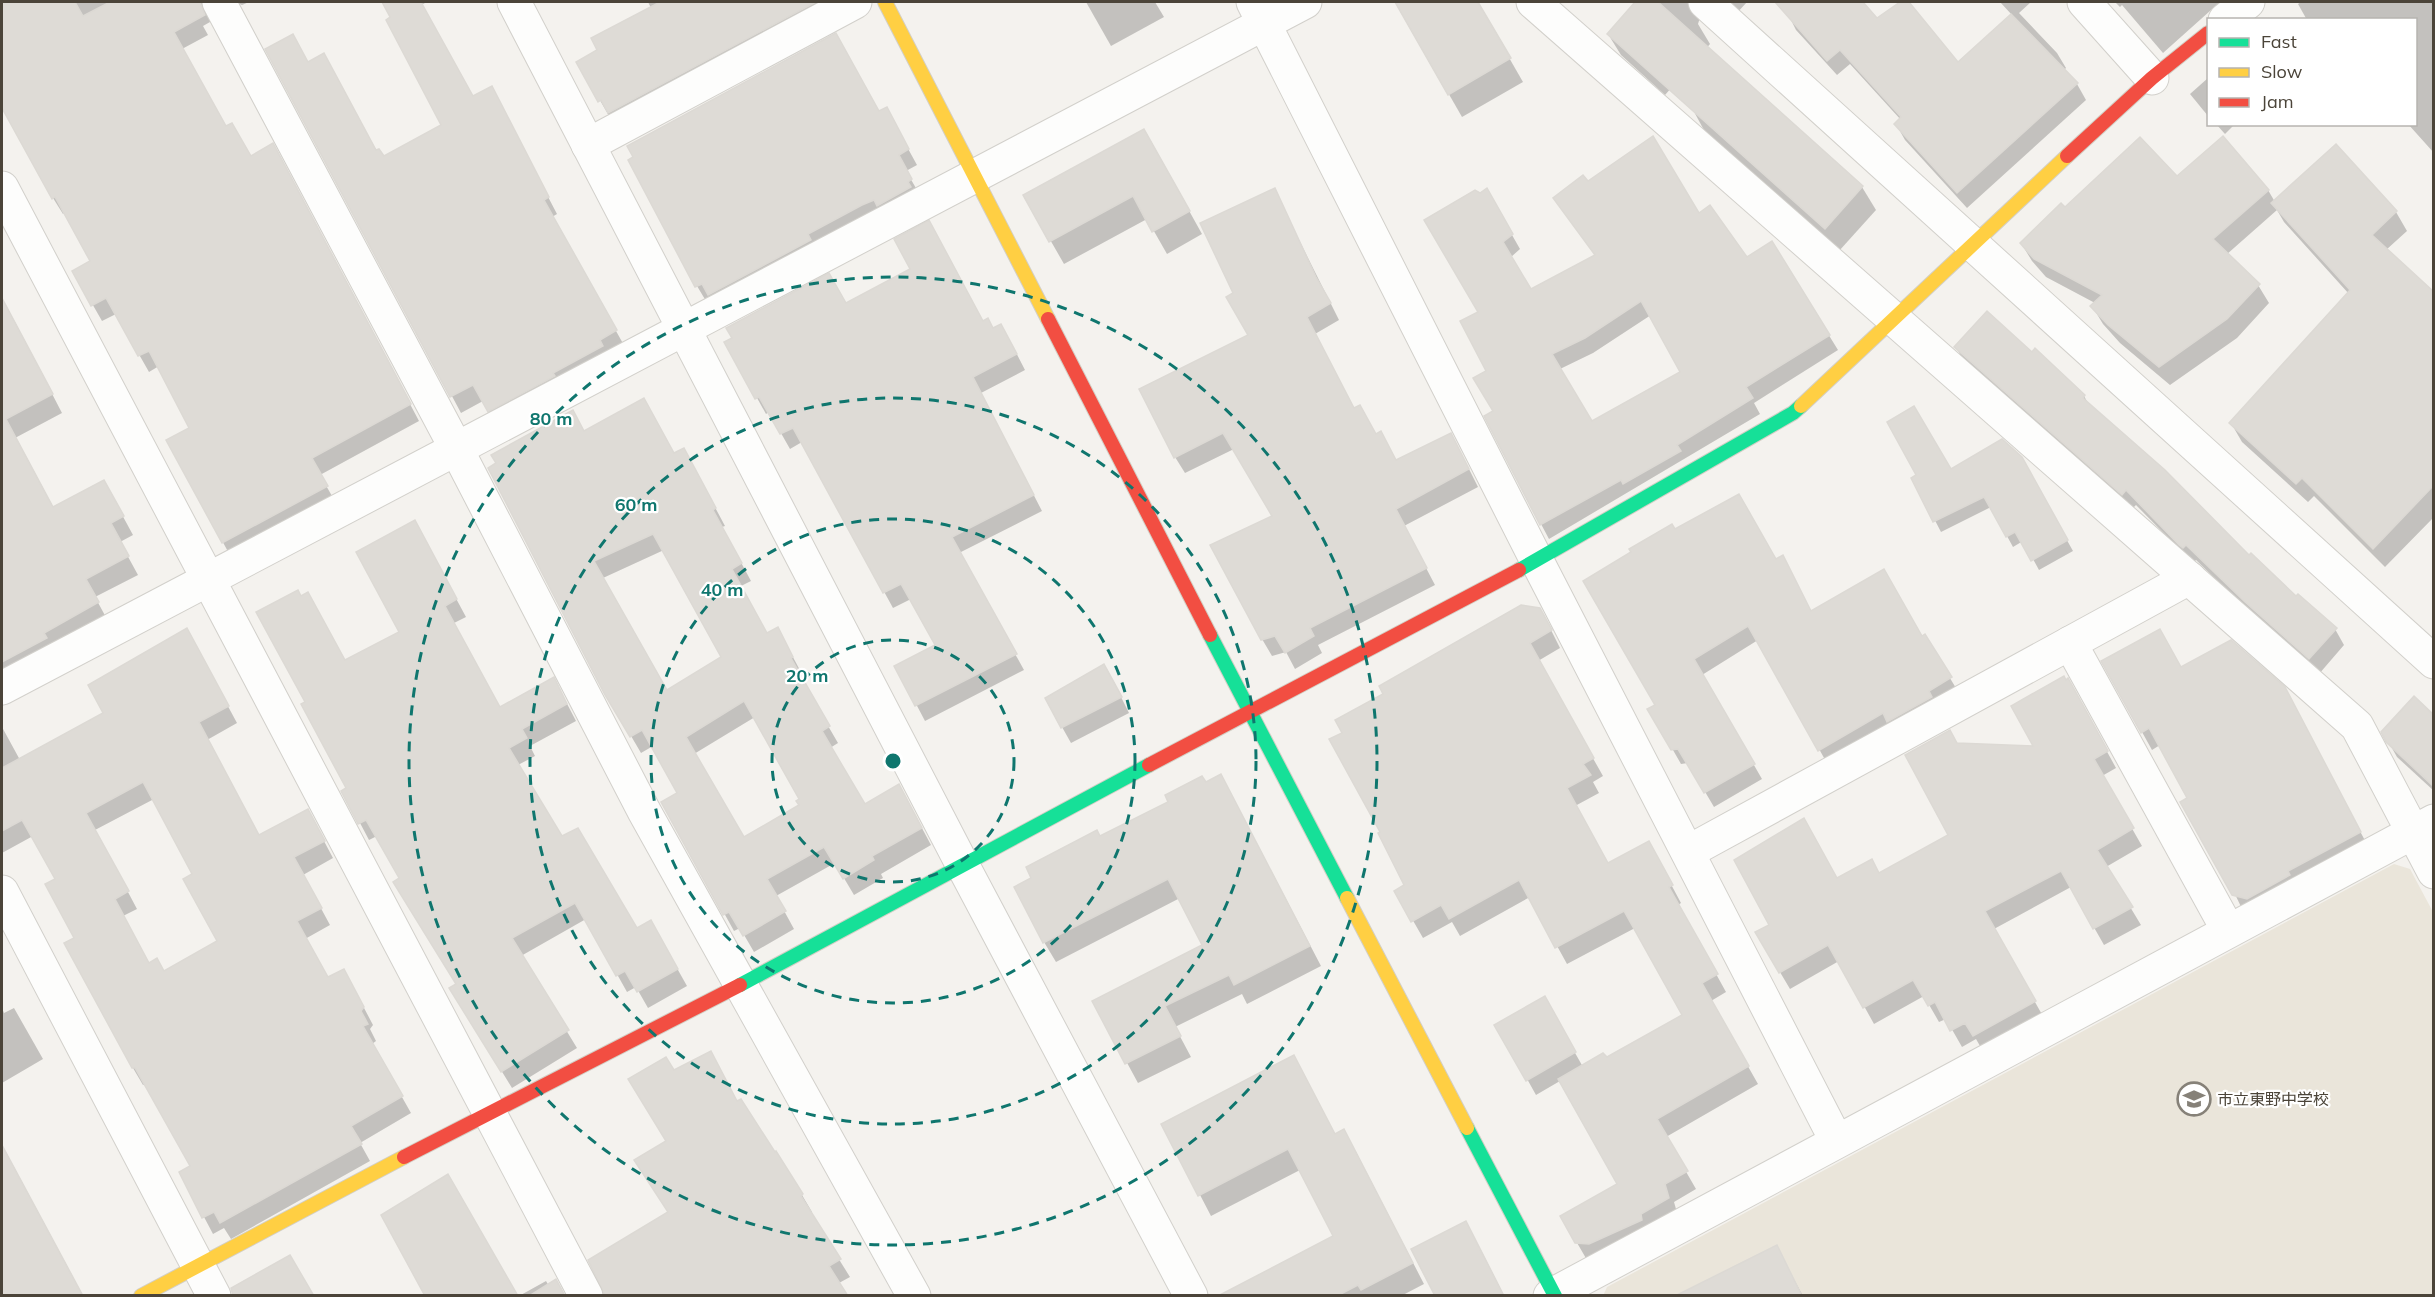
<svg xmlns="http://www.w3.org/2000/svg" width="2435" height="1297" font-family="Mulish,'Noto Sans JP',sans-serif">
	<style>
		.education { fill: #eae5da }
		.shadow { fill: #0003; fill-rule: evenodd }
		.building { fill: #dedbd6; stroke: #dcd9d4; stroke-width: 1.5; fill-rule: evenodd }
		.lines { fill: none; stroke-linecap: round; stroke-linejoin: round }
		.street-casing { stroke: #d2d0cb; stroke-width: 35 }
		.fast-casing { stroke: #d3cfc5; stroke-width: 16 }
		.slow-casing { stroke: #d3cfc5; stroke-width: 16 }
		.jam-casing { stroke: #d3cfc5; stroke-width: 16 }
		.street { stroke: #fdfdfc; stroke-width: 33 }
		.fast { stroke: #16e098; stroke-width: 14 }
		.slow { stroke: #ffcf43; stroke-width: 14 }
		.jam { stroke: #f24e42; stroke-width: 14 }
		.ring { fill: none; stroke: #0f766e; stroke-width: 3; stroke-dasharray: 10 8 }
		.labels { text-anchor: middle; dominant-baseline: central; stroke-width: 4.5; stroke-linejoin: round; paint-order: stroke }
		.poi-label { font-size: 16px; fill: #4b4439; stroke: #fff; text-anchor: start }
		.centre { fill: #0f766e; stroke: #fff; stroke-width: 3 }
		.ring-label { font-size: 18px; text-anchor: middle; font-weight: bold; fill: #0f766e; stroke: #fff; stroke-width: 4.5; stroke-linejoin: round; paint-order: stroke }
	</style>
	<rect width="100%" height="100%" fill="#f4f2ee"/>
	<path class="education" d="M2394,864L2410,869L2433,912V1295L1603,1296L1607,1287Z"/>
	<g class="shadow">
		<path d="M2,2H221L212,9L210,22L203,26L208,35L182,49L225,128L250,158L281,161L419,421L320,475L336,503L232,559L168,441L191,428L159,366L149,372L116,314L102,321L74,272L92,262L66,212L63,214L53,198L2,102Z"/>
		<path d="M235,2H249L242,5Z"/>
		<path d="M383,2H427L421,5L473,98L500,105L557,214L552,217L625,347L499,428L483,401L461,413L267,50L308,63L383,158L443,125Z"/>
		<path d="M648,2H822L609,116L578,62L600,51L651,8Z"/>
		<path d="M1086,2H1155L1164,17L1111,46Z"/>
		<path d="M1396,2H1477L1523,82L1462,117Z"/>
		<path d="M1637,2H1747L1736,14L1702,11L1698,24L1710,44L1665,95L1621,55L1608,34Z"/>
		<path d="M1800,2H1861L1876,20L1903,2H1908L1958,65L2012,15L2000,2H2031L2019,13L2057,53L2066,68L2064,70L2077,84L2086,100L1967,208L1905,140L1896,124L1901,120L1850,64L1837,75L1796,30L1788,14Z"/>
		<path d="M2115,2H2220L2163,53L2122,5L2120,7Z"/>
		<path d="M2301,2H2434V153L2408,124H2416V20H2307L2298,4Z"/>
		<path d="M2208,78V116L2190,94Z"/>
		<path d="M1692,108L1862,187L1876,210L1839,251L1705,132Z"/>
		<path d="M879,113L895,125L917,165L906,171L920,195L706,301L697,286Z"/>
		<path d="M2216,124H2235L2225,134Z"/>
		<path d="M2336,146L2396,212L2407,231L2386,250L2434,293V517L2385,567L2314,496L2308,502L2242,442L2231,423L2349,294L2284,222L2277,210L2226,255L2258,285L2269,303L2237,338L2170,385L2120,343L2103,324L2092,306L2095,303L2046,277L2032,261L2021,243L2065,210L2177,178L2268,190L2275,202Z"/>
		<path d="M1157,153L1202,234L1167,254L1147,219L1064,264L1025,196Z"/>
		<path d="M1587,183L1698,215L1746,259L1772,243L1838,350L1754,403L1760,414L1549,539L1541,524L1495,412L1480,313V194L1487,191L1520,249L1511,257L1531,291L1596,256L1554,198ZM1651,315L1682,373L1591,423L1560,369L1593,353Z"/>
		<path d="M1274,190L1339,320L1315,334L1354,410L1396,462L1460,451L1478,487L1404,526L1435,585L1318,645L1322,653L1295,669L1286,652L1272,656L1262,639L1274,517L1234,449L1185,473L1175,457L1250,335L1235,293Z"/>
		<path d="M846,305L983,322L1010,341L1025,370L981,393L1042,511L959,553L1024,670L925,721L896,666L937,646L911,599L893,608L802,442L790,449L769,412L766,414L726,342Z"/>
		<path d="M8,309L62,413L15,438L53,509L114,500L133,535L120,542L138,575L95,597L108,621L2,686V313Z"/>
		<path d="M1956,347L2032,354L2084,396L2089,405L2249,557L2335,629L2344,645L2319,674L2255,618L2196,560L2193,563L2136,505L2132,509L1964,362Z"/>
		<path d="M584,432L674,455L693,466L725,526L722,527L751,581L741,586L767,635L787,646L802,674L799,676L838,743L830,748L864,806L908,802L931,845L881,874L883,878L854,895L835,863L776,896L794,929L754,952L740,928L734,931L663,803L679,793L653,746L641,753L617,712L490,468ZM664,550L723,657L667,692L603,578ZM755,717L801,799V806L744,839L694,754Z"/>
		<path d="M2021,458L2073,551L2039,570L2023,541L2013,547L1991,507L1941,532L1913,478Z"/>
		<path d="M1674,531L1775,561L1812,612L1922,638L1925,637L1959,693L1828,765L1758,640L1702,675L1762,779L1714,807L1688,763L1681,764L1650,710L1657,706Z"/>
		<path d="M424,539L466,617L454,623L500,708L563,696L576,721L530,746L535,756L518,765L561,838L636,930L651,922L687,986L648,1008L636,987L627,992L586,919L521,956L577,1048L512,1088L461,1005L457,984L377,836L369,840L360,823L348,789L345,662L401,632Z"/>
		<path d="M1550,628L1560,648L1538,661L1603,776L1593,782L1599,793L1575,806L1608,865L1658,860L1681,903L1678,905L1726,992L1711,1001L1758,1084L1666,1137L1696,1189L1674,1202L1678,1216L1587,1260L1562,1217L1619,1185L1560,1081L1536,1095L1497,1025L1544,998L1583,1067L1607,1059L1684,1015L1635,928L1567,964L1530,897L1460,936L1452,922L1423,938L1396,891L1406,885L1382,833L1331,740Z"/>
		<path d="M196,647L237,723L207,740L259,837L317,828L333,858L303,875L330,925L305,939L328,979L353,987L373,1025L370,1029L376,1041L372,1044L411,1113L360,1143L370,1161L231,1239L224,1228L213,1234L204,1217L192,1167L146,1084L143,1085L133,1068L76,939L57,880L33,836L2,853V727L20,760L105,714ZM154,799L194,875L219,942L163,973L149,964L123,916L137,909L95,830Z"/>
		<path d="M2181,669L2294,707L2370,850L2244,913L2189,798L2160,745L2152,750L2142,732Z"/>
		<path d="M1113,681L1129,713L1071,743L1062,727Z"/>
		<path d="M2077,697L2116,768L2102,776L2142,846L2106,867L2141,925L2104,945L2071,887L1994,929L2044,1018L1984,1053L1976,1039L1962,1047L1946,1019L1939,1022L1924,996L1874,1024L1839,961L1790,989L1757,933L1837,880L1879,874L1950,836L1957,744L2035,747Z"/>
		<path d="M2414,698L2434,716V791L2397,757L2383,732Z"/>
		<path d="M1205,784L1232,796L1321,966L1247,1004L1242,994L1175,1027L1191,1057L1138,1083L1094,1002L1204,946L1180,898L1056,962L1044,942L1100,837Z"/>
		<path d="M2,1008L4,1013L14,1008L43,1059L2,1083Z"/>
		<path d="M674,1072L737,1103L802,1195L812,1212L810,1213L850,1277L839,1283L669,1213L667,1142Z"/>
		<path d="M1163,1124L1336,1136L1356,1152L1424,1284L1401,1296H1225L1335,1236L1300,1170L1211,1216Z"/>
		<path d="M2,1148L10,1162L82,1296H2Z"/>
		<path d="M1776,1247L1803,1296H1720Z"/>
		<path d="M546,1281L549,1286L564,1296H519Z"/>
	</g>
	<g class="building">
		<path d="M2,2H75L83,16L110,2H200L205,15L174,32L226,126L232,123L251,156L273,143L411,404L312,458L328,486L222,543L166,440L189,428L149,351L138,356L106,298L91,306L72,271L90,261L55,197L52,199L2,108Z"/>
		<path d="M382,2H421L473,96L492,86L549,197L544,200L617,330L600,340L603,346L553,373L555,376L488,412L473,385L450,397L265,49L293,34L308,62L324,53L376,150L379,149L384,156L441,125L386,20L390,17Z"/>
		<path d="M660,2H816L608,113L601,100L598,102L576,62L597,50L591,38Z"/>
		<path d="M1395,2H1478L1511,58L1448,95Z"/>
		<path d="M1635,2H1658L1863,186L1825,229L1607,34Z"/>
		<path d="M1775,2H1863L1877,18L1900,2H1909L1958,62L2011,14L2078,83L1957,193L1894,124L1901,117L1840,50L1827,61Z"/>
		<path d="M836,33L879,111L887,107L909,149L899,155L912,179L908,182L911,187L877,206L874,200L862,205L808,234L811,240L708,295L702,284L695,287L628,160L633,157L627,146Z"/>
		<path d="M1144,129L1190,211L1152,232L1133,196L1049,242L1023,195Z"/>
		<path d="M1653,136L1699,213L1710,205L1747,257L1772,241L1830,335L1746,387L1753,398L1677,445L1681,451L1623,484L1621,480L1540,525L1484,416L1493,411L1473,378L1486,371L1460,321L1478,312L1424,220L1475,190L1480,193L1487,188L1513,234L1503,242L1531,289L1595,255L1553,198L1583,175L1588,181ZM1641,301L1680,372L1592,421L1552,354L1585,338Z"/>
		<path d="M2223,136L2269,190L2213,239L2260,284L2227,319L2159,367L2108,325L2090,306L2102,295L2034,259L2020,243L2061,203L2065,207L2140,137L2177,176Z"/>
		<path d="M2336,144L2397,211L2372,235L2433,291V486L2373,549L2302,478L2296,484L2229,423L2350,290L2271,203Z"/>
		<path d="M1275,188L1316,277L1331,303L1307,317L1354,408L1360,405L1376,434L1381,431L1396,460L1451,433L1469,469L1396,509L1427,568L1310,628L1314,636L1285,653L1275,636L1261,640L1210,545L1272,516L1223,433L1174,458L1139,389L1248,335L1226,297L1233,293L1200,223Z"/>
		<path d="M929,220L983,321L988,318L993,328L1001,324L1017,354L973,377L1034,495L952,537L1017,654L915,706L894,666L935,645L901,584L883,593L793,428L780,434L759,397L755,399L724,342L732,338L726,328L829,273L846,303L910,269L894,239Z"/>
		<path d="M2,298L53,394L6,419L53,507L104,480L124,516L111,523L129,556L86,579L99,602L44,633L47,638L2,662Z"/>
		<path d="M1987,311L2032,352L2035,348L2085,395L2083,398L2165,470L2249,555L2251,553L2296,596L2298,594L2337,628L2309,659L2245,602L2186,545L2183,548L2179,545L2126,490L2122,495L1954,347Z"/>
		<path d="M644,398L674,453L684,448L716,508L713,510L742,563L732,569L767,633L778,627L793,657L791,658L830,726L822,731L865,804L899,784L922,828L872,856L874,860L843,879L824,847L767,879L786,911L743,936L729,912L723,915L661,802L677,793L642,730L630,737L605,695L488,468L496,463L491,455L573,410L584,431ZM653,534L721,657L667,690L594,561ZM744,701L799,799L796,801L799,805L744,837L686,737Z"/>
		<path d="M1914,406L1951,469L2002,439L2022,457L2068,540L2031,561L2015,532L2006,537L1984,497L1933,522L1911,478L1916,475L1887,422Z"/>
		<path d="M1739,494L1776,559L1783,555L1811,611L1884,569L1922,636L1925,634L1952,677L1929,691L1932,697L1887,722L1883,713L1818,751L1748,626L1694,659L1755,764L1704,793L1678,749L1671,750L1647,709L1655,705L1583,581L1631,552L1629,549L1672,524L1675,529Z"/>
		<path d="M415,520L457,599L445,606L500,707L554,677L567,704L522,729L527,738L509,748L562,836L578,828L637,928L651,920L678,969L637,992L625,971L616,976L575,903L512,938L569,1030L501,1072L449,988L456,984L393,882L399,878L366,820L358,824L341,791L346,788L301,704L305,702L256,612L298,590L301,596L308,592L345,660L399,632L356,552Z"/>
		<path d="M1521,605L1540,608L1552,630L1530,643L1594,758L1583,764L1591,775L1567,788L1608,863L1649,841L1673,885L1669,887L1718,974L1702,983L1749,1066L1657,1119L1688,1171L1665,1184L1669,1198L1641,1214L1642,1220L1589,1244L1575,1243L1560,1216L1617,1184L1558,1079L1603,1053L1607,1057L1682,1015L1624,911L1555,948L1519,880L1449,919L1441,905L1411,922L1394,891L1404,885L1378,833L1380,832L1329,739L1342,733L1335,720L1383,694L1379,686Z"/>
		<path d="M187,628L229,706L199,722L259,835L308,809L325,841L294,857L322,908L297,921L328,977L344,969L364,1007L361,1011L368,1024L363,1026L403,1096L351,1126L362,1144L220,1223L214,1212L202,1218L179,1172L190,1166L135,1068H132L64,943L74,938L45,884L55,879L22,820L2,831V768L103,713L88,685ZM143,782L192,874L183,879L217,941L164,971L157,958L149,963L115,899L129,891L86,813Z"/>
		<path d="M2160,629L2181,667L2231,640L2285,687L2361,832L2288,871L2290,875L2247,899L2232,895L2180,802L2187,798L2149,728L2141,733L2101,661Z"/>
		<path d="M1104,664L1122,697L1061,728L1045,698Z"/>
		<path d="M2064,676L2066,680L2068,678L2108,751L2094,759L2134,828L2097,850L2133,907L2093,929L2061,871L1985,911L2036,1001L1973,1036L1965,1023L1950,1031L1935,1002L1928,1006L1913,980L1863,1008L1828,945L1779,973L1755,932L1769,925L1734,860L1804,818L1837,878L1872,859L1879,873L1948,835L1905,755L1950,730L1957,743L2033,746L2011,706Z"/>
		<path d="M2414,696L2433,714V786L2386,742L2381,732Z"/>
		<path d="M1221,774L1310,946L1234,985L1229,975L1165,1006L1181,1036L1125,1064L1092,1001L1202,945L1168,879L1043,943L1014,887L1031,878L1026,867L1097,830L1100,836L1168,802L1165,795L1202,776L1206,782Z"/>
		<path d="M1545,996L1576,1052L1526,1081L1494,1025Z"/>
		<path d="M711,1051L737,1101L741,1099L775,1152L776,1151L803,1194L801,1196L841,1259L829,1266L848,1296H605L588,1260L668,1212L634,1160L666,1141L628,1079L666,1057L674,1070Z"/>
		<path d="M1294,1055L1335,1134L1344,1129L1413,1263L1361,1290L1358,1285L1337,1296H1218L1333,1236L1288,1149L1198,1196L1161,1124Z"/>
		<path d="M2,1145L83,1296H2Z"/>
		<path d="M448,1174L518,1296H425L381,1215Z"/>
		<path d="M1466,1221L1504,1296H1435L1411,1249Z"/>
		<path d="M1777,1245L1802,1296H1675Z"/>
		<path d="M290,1255L314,1296H233L231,1288Z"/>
		<path d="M556,1279L565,1296H529Z"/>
	</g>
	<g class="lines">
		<defs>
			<g id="street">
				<path d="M219,2L457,450L644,811L914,1296"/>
				<path d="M514,2L962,864L1191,1296"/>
				<path d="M1253,2L1537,561L1836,1140"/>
				<path d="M1533,2L2357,726L2434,872"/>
				<path d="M1705,2L2434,662"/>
				<path d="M2084,2L2152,78"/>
				<path d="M2225,20L2248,2"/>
				<path d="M588,145L855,2"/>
				<path d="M2,188L586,1296"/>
				<path d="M2070,643L2228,930"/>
				<path d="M2,688C438,463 869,228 1305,2"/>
				<path d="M1688,852L2189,578"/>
				<path d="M2,892L214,1296"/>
				<path d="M1550,1296L2434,821"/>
			</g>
			<g id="fast">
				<path d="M1519,570L1793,413L1801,406"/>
				<path d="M1210,635L1347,898"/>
				<path d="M740,985L1149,765"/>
				<path d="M1467,1128L1555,1296"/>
			</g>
			<g id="slow">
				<path d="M885,2L1048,319"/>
				<path d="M1801,406L2067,156"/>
				<path d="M1347,898L1467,1128"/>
				<path d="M141,1296L404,1157"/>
			</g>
			<g id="jam">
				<path d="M2067,156L2152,78L2208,33"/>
				<path d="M1048,319L1210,635"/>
				<path d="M1149,765L1519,570"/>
				<path d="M404,1157L740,985"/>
			</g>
		</defs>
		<use href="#street" class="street-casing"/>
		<use href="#fast" class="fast-casing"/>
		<use href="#slow" class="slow-casing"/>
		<use href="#jam" class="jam-casing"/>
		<use href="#street" class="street"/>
		<use href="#fast" class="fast"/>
		<use href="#slow" class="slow"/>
		<use href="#jam" class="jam"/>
	</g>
	<g class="ring">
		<circle cx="893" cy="761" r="121"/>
		<circle cx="893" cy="761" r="242"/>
		<circle cx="893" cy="761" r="363"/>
		<circle cx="893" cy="761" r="484"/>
	</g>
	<defs>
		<symbol id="school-ring" viewBox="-11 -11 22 22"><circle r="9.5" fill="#fff" stroke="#868178" stroke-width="1.5"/><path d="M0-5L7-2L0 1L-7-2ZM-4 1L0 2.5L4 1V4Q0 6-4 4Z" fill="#868178"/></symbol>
	</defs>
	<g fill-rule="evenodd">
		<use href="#school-ring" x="2175" y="1080" width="38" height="38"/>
	</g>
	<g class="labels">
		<g class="poi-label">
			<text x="2217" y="1099">市立東野中学校</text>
		</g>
	</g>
	<circle cx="893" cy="761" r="9" class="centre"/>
	<g class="ring-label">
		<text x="551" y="425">80 m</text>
		<text x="636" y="511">60 m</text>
		<text x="722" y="596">40 m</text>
		<text x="807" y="682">20 m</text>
	</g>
	<rect width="2435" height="1297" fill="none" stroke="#4b4439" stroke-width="6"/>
	<rect x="2207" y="18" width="210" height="108" fill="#ffffff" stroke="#b7b4b0" stroke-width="1.5"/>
	<rect x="2219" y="38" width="30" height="9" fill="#16e098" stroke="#b7b4b0" stroke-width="1.5"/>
	<text x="2261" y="48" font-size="18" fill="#4b4439">Fast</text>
	<rect x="2219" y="68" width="30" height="9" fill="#ffcf43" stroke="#b7b4b0" stroke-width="1.5"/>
	<text x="2261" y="78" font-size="18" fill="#4b4439">Slow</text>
	<rect x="2219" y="98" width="30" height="9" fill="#f24e42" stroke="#b7b4b0" stroke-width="1.5"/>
	<text x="2261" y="108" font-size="18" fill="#4b4439">Jam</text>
</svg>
